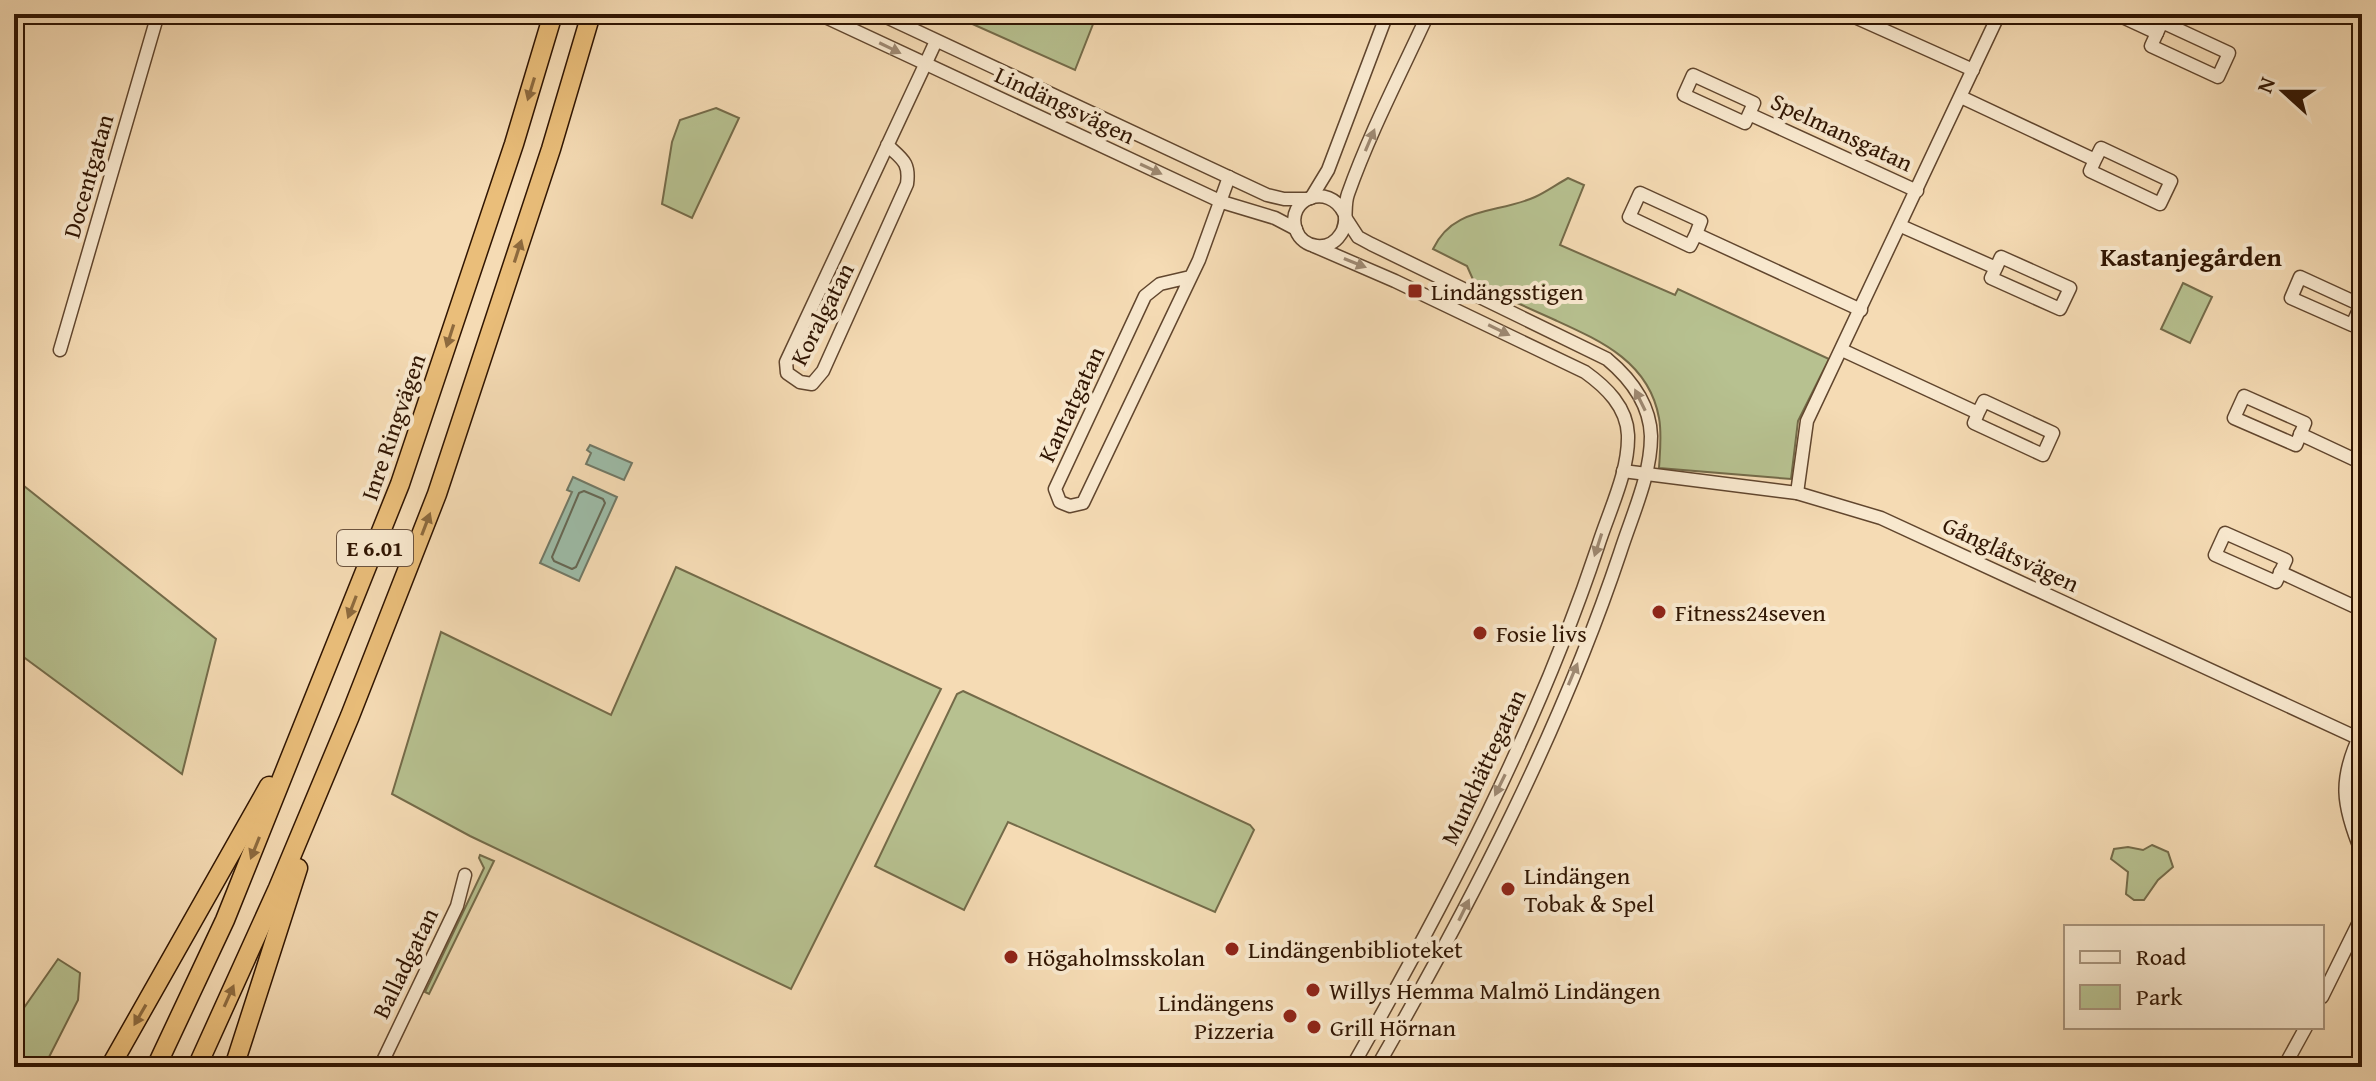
<svg xmlns="http://www.w3.org/2000/svg" width="2376" height="1081" font-family="'Gentium Book Plus',serif">
	<style>
		.green { fill: #b7c190; stroke: #746b49; stroke-width: 2 }
		.water { fill: #9dbca8; stroke: #717966; stroke-width: 2 }
		.lines { fill: none; stroke-linecap: round; stroke-linejoin: round }
		.shore { stroke: #666855; stroke-width: 2 }
		.minor-casing { stroke: #61462e; stroke-width: 15 }
		.highway-casing { stroke: #301502; stroke-width: 21 }
		.minor { stroke: #f8e8ce; stroke-width: 12 }
		.highway { stroke: #eabe7a; stroke-width: 18 }
		.oneway { fill: #9e8972 }
		.oneway2 { fill: #8d6a3e }
		.poi-dot { fill: #8f2418; stroke: #f8e8ce; stroke-width: 3 }
		.labels { text-anchor: middle; dominant-baseline: central; stroke-width: 8; stroke-linejoin: round; paint-order: stroke }
		.shield { fill: #f8e8ce; stroke: #6c543f; stroke-width: 2 }
		.shield-label { font-size: 22px; font-weight: bold; fill: #301502 }
		.street-label { font-size: 24px; fill: #301502; stroke: #f8e8ce }
		.poi-label { font-size: 24px; fill: #301502; stroke: #f8e8ce; text-anchor: start }
		.neighbourhood-label { font-size: 26px; font-weight: bold; fill: #301502; stroke: #f8e8ce }
	</style>
	<rect width="100%" height="100%" fill="#f5dbb4"/>
	<filter id="stains"><feTurbulence type="fractalNoise" baseFrequency=".0025" numOctaves="4"/><feColorMatrix values="0 0 0 0 .2 0 0 0 0 .09 0 0 0 0 .02 0 0 0 .5 -.17"/></filter>
	<radialGradient id="worn" r=".72"><stop offset=".6" stop-color="#630" stop-opacity="0"/><stop offset="1" stop-color="#630" stop-opacity=".3"/></radialGradient>
	<g class="green">
		<path d="M950,14H1097L1075,70Z"/>
		<path d="M716,108L739,118L692,218L662,204L672,142L680,120Z"/>
		<path d="M1568,178L1584,185L1560,245L1675,295L1678,289L1829,359L1798,421L1791,479L1659,468C1660,452 1662,434 1659,418C1649,362 1601,341 1555,320C1528,308 1502,296 1475,284L1467,266L1433,249C1453,206 1497,214 1535,197C1546,192 1557,184 1568,178Z"/>
		<path d="M2183,283L2212,297L2190,343L2161,329Z"/>
		<path d="M14,478L216,639L182,774L14,650Z"/>
		<path d="M676,567L941,689L791,989L470,836L392,794L441,632L611,715Z"/>
		<path d="M963,691L1250,825L1254,830L1215,912L1008,822L964,910L875,866L957,694Z"/>
		<path d="M2152,845L2168,852L2173,867L2158,880L2144,900H2134L2126,894L2128,872L2111,859L2114,849L2128,847L2143,850Z"/>
		<path d="M480,855L494,861L429,994L425,992L484,868L479,858Z"/>
		<path d="M58,959L80,973L78,1000L44,1067H24L14,1060V1049L20,1040L14,1035V1022Z"/>
	</g>
	<g class="water">
		<path d="M590,445L632,463L624,480L586,464L591,453L587,450Z"/>
		<path d="M573,477L617,497L579,581L540,563L572,492L567,490Z"/>
	</g>
	<g class="lines">
		<path class="shore" d="M584,491L603,499L605,503L576,567L572,569L554,561L552,557L579,493Z"/>
		<defs>
			<g id="minor">
				<path d="M819,14L1222,202L1275,218L1296,229"/>
				<path d="M880,14L1267,195L1284,199H1307"/>
				<path d="M1848,14L1973,70"/>
				<path d="M2116,14L2157,33"/>
				<path d="M2162,22L2229,53L2218,77L2151,46Z"/>
				<path d="M1961,97L2095,160L2090,171L2160,204L2171,181L2101,148L2095,160"/>
				<path d="M1749,114L1745,123L1684,95L1693,75L1754,103L1749,114L1917,191"/>
				<path d="M887,145C902,159 910,162 907,184L823,371L812,384L800,382L787,373L786,362C836,254 887,148 936,41"/>
				<path d="M1311,198L1328,170L1387,14"/>
				<path d="M1344,213C1329,182 1285,198 1296,230C1303,249 1329,252 1340,235C1349,224 1343,207 1348,194C1370,132 1401,73 1428,14"/>
				<path d="M1345,217L1358,237L1371,244L1607,359C1631,379 1650,404 1651,436C1651,476 1632,515 1620,553C1560,732 1471,903 1377,1067"/>
				<path d="M1901,226L1996,268L1991,278L2060,309L2070,288L2001,257L1996,268"/>
				<path d="M1696,234L1690,246L1629,217L1640,193L1701,221L1696,234L1861,310"/>
				<path d="M1314,246L1395,281L1585,372C1606,387 1627,407 1628,435C1629,472 1609,511 1598,546C1537,729 1447,900 1352,1067"/>
				<path d="M1190,277L1160,284L1145,296L1055,489L1060,502L1070,506L1083,503L1199,260L1229,177"/>
				<path d="M2300,277L2361,305L2352,325L2291,298Z"/>
				<path d="M60,350L158,14"/>
				<path d="M1842,350L1978,413L1974,423L2043,455L2053,433L1984,401L1978,413"/>
				<path d="M2244,396L2305,423L2296,445L2234,418Z"/>
				<path d="M2300,434L2362,463"/>
				<path d="M1623,471L1797,493L1881,518L2362,740"/>
				<path d="M1797,493L1807,421L1999,14"/>
				<path d="M2225,533L2286,560L2276,582L2215,555Z"/>
				<path d="M2280,572L2362,610"/>
				<path d="M2362,731C2338,779 2342,805 2362,853"/>
				<path d="M2322,997L2362,916"/>
				<path d="M380,1067L457,906L465,875"/>
				<path d="M2284,1067L2306,1027"/>
			</g>
			<g id="highway">
				<path d="M110,1067L269,786"/>
				<path d="M156,1067L225,920L400,484L514,144L553,14"/>
				<path d="M197,1067L278,888L350,716L437,494L551,149L591,14"/>
				<path d="M234,1067L298,868"/>
			</g>
		</defs>
		<use href="#minor" class="minor-casing"/>
		<use href="#highway" class="highway-casing"/>
		<use href="#minor" class="minor"/>
		<use href="#highway" class="highway"/>
	</g>
	<defs><path id="oneway-solid" d="M-6-.8H1V-3.2L6.5 0L1 3.2V.8H-6Z" transform="scale(2)"/></defs>
	<g class="oneway">
		<use href="#oneway-solid" transform="translate(890 48) rotate(26)"/>
		<use href="#oneway-solid" transform="translate(1370 140) rotate(-67)"/>
		<use href="#oneway-solid" transform="translate(1151 169) rotate(25)"/>
		<use href="#oneway-solid" transform="translate(1355 263) rotate(22)"/>
		<use href="#oneway-solid" transform="translate(1499 330) rotate(26)"/>
		<use href="#oneway-solid" transform="translate(1640 400) rotate(-116)"/>
		<use href="#oneway-solid" transform="translate(1598 545) rotate(108)"/>
		<use href="#oneway-solid" transform="translate(1573 674) rotate(-67)"/>
		<use href="#oneway-solid" transform="translate(1500 785) rotate(116)"/>
		<use href="#oneway-solid" transform="translate(1464 910) rotate(-64)"/>
	</g>
	<g class="oneway2">
		<use href="#oneway-solid" transform="translate(531 89) rotate(107)"/>
		<use href="#oneway-solid" transform="translate(518 251) rotate(-72)"/>
		<use href="#oneway-solid" transform="translate(450 336) rotate(108)"/>
		<use href="#oneway-solid" transform="translate(426 524) rotate(-69)"/>
		<use href="#oneway-solid" transform="translate(352 607) rotate(111)"/>
		<use href="#oneway-solid" transform="translate(255 848) rotate(112)"/>
		<use href="#oneway-solid" transform="translate(229 996) rotate(-66)"/>
		<use href="#oneway-solid" transform="translate(140 1015) rotate(120)"/>
	</g>
	<g class="poi-dot">
		<rect x="1407" y="283" width="16" height="16" rx="4"/>
		<circle cx="1659" cy="612" r="8"/>
		<circle cx="1480" cy="633" r="8"/>
		<circle cx="1508" cy="889" r="8"/>
		<circle cx="1232" cy="949" r="8"/>
		<circle cx="1011" cy="957" r="8"/>
		<circle cx="1313" cy="990" r="8"/>
		<circle cx="1290" cy="1016" r="8"/>
		<circle cx="1314" cy="1027" r="8"/>
	</g>
	<g class="labels">
		<rect class="shield" x="337" y="530" width="76" height="36" rx="6"/>
		<g class="shield-label">
			<text x="375" y="548">E 6.01</text>
		</g>
		<g class="street-label">
			<text transform="translate(1065 105) rotate(25)">Lindängsvägen</text>
			<text transform="translate(1842 132) rotate(25)">Spelmansgatan</text>
			<text transform="translate(88 176) rotate(-74)">Docentgatan</text>
			<text transform="translate(822 314) rotate(-63)">Koralgatan</text>
			<text transform="translate(1071 404) rotate(-65)">Kantatgatan</text>
			<text transform="translate(393 427) rotate(-71)">Inre Ringvägen</text>
			<text transform="translate(2011 554) rotate(25)">Gånglåtsvägen</text>
			<text transform="translate(1483 767) rotate(-65)">Munkhättegatan</text>
			<text transform="translate(405 963) rotate(-64)">Balladgatan</text>
		</g>
		<g class="poi-label">
			<text x="1431" y="291">Lindängsstigen</text>
			<text x="1675" y="612">Fitness24seven</text>
			<text x="1496" y="633">Fosie livs</text>
			<text x="1524" y="875">Lindängen<tspan x="1524" dy="28">Tobak &amp; Spel</tspan></text>
			<text x="1248" y="949">Lindängenbiblioteket</text>
			<text x="1027" y="957">Högaholmsskolan</text>
			<text x="1329" y="990">Willys Hemma Malmö Lindängen</text>
			<text x="1274" y="1002" text-anchor="end">Lindängens<tspan x="1274" dy="28">Pizzeria</tspan></text>
			<text x="1330" y="1027">Grill Hörnan</text>
		</g>
		<g class="neighbourhood-label">
			<text x="2191" y="256">Kastanjegården</text>
		</g>
	</g>
	<rect width="2376" height="1081" fill="none" stroke="#f5dbb4" stroke-width="48"/>
	<rect x="16" y="16" width="2344" height="1049" fill="none" stroke="#301502" stroke-width="4"/>
	<rect x="24" y="24" width="2328" height="1033" fill="none" stroke="#301502" stroke-width="2"/>
	<rect x="2064" y="925" width="260" height="104" fill="#f8e8ce" stroke="#a8947c" stroke-width="2"/>
	<rect x="2080" y="951" width="40" height="12" fill="#f8e8ce" stroke="#a8947c" stroke-width="2"/>
	<text x="2136" y="965" font-size="24" fill="#301502">Road</text>
	<rect x="2080" y="985" width="40" height="24" fill="#b7c190" stroke="#a8947c" stroke-width="2"/>
	<text x="2136" y="1005" font-size="24" fill="#301502">Park</text>
	<g transform="translate(2284 92) rotate(291)" stroke="#f8e8ce" stroke-width="6" paint-order="stroke">
	<path d="M0-6L14 30L0 20L-14 30Z" fill="#301502"/>
	<text y="-12" font-size="22" font-weight="bold" text-anchor="middle" fill="#301502">N</text>
	</g>
	<rect width="100%" height="100%" filter="url(#stains)"/>
	<rect width="100%" height="100%" fill="url(#worn)"/>
</svg>
